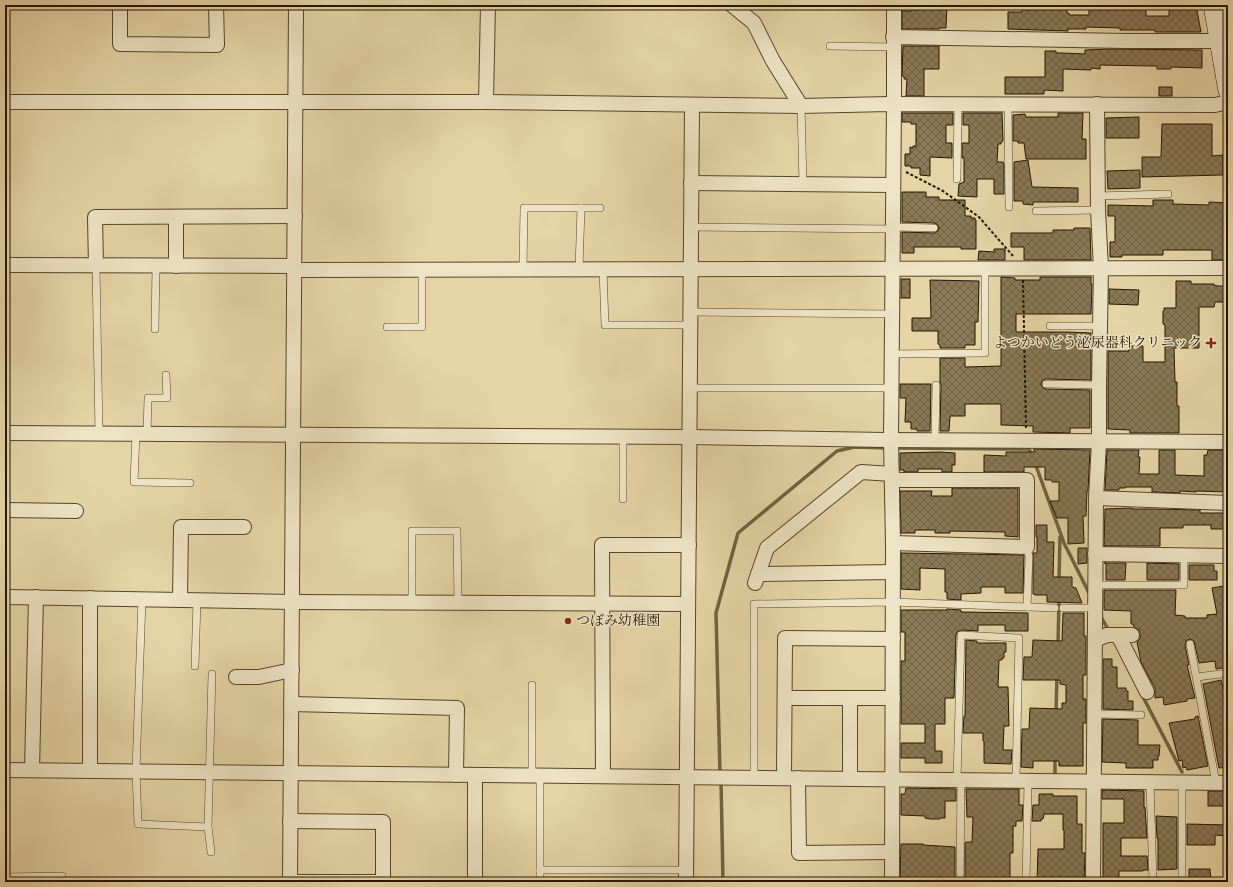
<svg xmlns="http://www.w3.org/2000/svg" width="1233" height="887" font-family="Vollkorn,'Noto Serif JP',serif">
	<style>
		.lines { fill: none; stroke-linecap: round; stroke-linejoin: round }
		.stream { stroke: #716142; stroke-width: 3.5 }
		.building { fill: url(#building-cross-hatch); stroke: #251501 }
		.lane-casing { stroke: #55452a; stroke-width: 8 }
		.street-casing { stroke: #55452a; stroke-width: 16 }
		.secondary-casing { stroke: #251501; stroke-width: 20 }
		.path { stroke: #251501; stroke-width: 2; stroke-dasharray: 3 2; stroke-linecap: butt }
		.lane { stroke: #eee4c5; stroke-width: 7 }
		.street { stroke: #eee4c5; stroke-width: 14 }
		.secondary { stroke: #eee4c5; stroke-width: 19 }
		.poi-dot { fill: #8f2418; stroke: #eee4c5; stroke-width: 1.5 }
		.labels { text-anchor: middle; dominant-baseline: central; stroke-width: 3; stroke-linejoin: round; paint-order: stroke }
		.poi-label { font-size: 14px; fill: #251501; stroke: #eee4c5; text-anchor: end }
	</style>
	<defs>
		<pattern id="building-cross-hatch" width="8" height="8" patternUnits="userSpaceOnUse"><rect width="8" height="8" fill="#897957"/><path d="M0 0l8 8M0 8l8-8" fill="none" stroke="#706246"/></pattern>
	</defs>
	<rect width="100%" height="100%" fill="#e5d5a6"/>
	<filter id="stains"><feTurbulence type="fractalNoise" baseFrequency=".005" numOctaves="4"/><feColorMatrix values="0 0 0 0 .2 0 0 0 0 .09 0 0 0 0 .02 0 0 0 .5 -.17"/></filter>
	<radialGradient id="worn" r=".72"><stop offset=".6" stop-color="#630" stop-opacity="0"/><stop offset="1" stop-color="#630" stop-opacity=".3"/></radialGradient>
	<g class="lines">
		<g class="stream">
			<path d="M894,448L1029,449L1032,456"/>
			<path d="M1035,463L1064,543L1090,595"/>
			<path d="M1059,580L1060,537"/>
			<path d="M1100,615L1109,631"/>
			<path d="M1058,644L1059,599"/>
			<path d="M1142,695L1182,772"/>
			<path d="M1056,712L1057,676"/>
			<path d="M1055,773V756"/>
			<path d="M720,774L716,613L738,533L837,451L854,447L888,448"/>
			<path d="M721,780L723,882"/>
		</g>
	</g>
	<g class="building">
		<path d="M912,5H947L946,28H939V29H902V11H912Z"/>
		<path d="M1022,5H1067V13H1069V15H1089V5H1146V16H1169V5H1196L1201,32H1155V30H1120V28L1086,27V29H1068V31L1008,29V12H1022Z"/>
		<path d="M903,46H939V69H924V96H906L907,79H904V76H902Z"/>
		<path d="M1110,49L1202,50V68L1171,67V69H1157V66H1151L1100,65V69L1091,68V70L1063,69V91L1044,90V94H1005V77H1045V51H1056V53H1062L1085,54V50Z"/>
		<rect x="1159" y="87" width="13" height="9"/>
		<path d="M902,113H953V125H946V143H952V158L930,157V176L920,175V168H911V166H905V154H910V147L913,148V146H916V124H911V122H902Z"/>
		<path d="M963,113H1002L1003,141L1001,142V144H998L997,162H1003L1004,164V194H994V179H977V197L958,196L959,184L964,182V158H962V143H969V125H963Z"/>
		<path d="M1058,113H1083L1082,139H1086V159H1026L1024,143H1018V141H1013V115L1025,114L1026,117H1058Z"/>
		<path d="M1139,117V138H1106V118Z"/>
		<path d="M1162,124H1212V156L1223,155V175L1142,177V157H1161Z"/>
		<path d="M1028,160L1032,187L1078,188V202H1033V205L1023,204V201H1014V162Z"/>
		<path d="M1140,170V188L1108,189L1107,171Z"/>
		<path d="M902,192H926V197H939V200H965V216H971V218H975V220H976V249H961V247H914V253H902V232L934,233L938,231L939,228L937,224L934,223L902,222Z"/>
		<path d="M1153,200H1173V204L1209,205V202L1228,203V260H1212V250H1163V255H1122V257H1110V242H1115V216H1108V205L1153,206Z"/>
		<path d="M1074,228H1090L1091,260H1024V247H1011V233H1053V230H1074Z"/>
		<path d="M994,249H1005V260H978L979,251L994,252Z"/>
		<path d="M1001,277L1015,278V280H1040V277H1091V284H1092L1091,314H1016V332H1068L1091,333V380L1046,379L1042,381L1041,384L1043,388L1046,389L1090,390V428H1070V433L1033,432V426L1001,425V404H965V416H950L949,431H940L941,385L940,382V358H965V367L1001,366Z"/>
		<rect x="901" y="279" width="9" height="19"/>
		<path d="M930,280L979,281L978,322H975V345H965V348H940V345L938,344V331H912V318H931Z"/>
		<path d="M1176,281H1191V284H1214V285L1217,286H1228V302H1215L1214,307H1199V348H1174L1175,382H1177V406H1179V433H1130V430L1108,429V351H1129V346H1143V362H1165V325L1163,324V311H1164V308H1176Z"/>
		<path d="M1109,289L1139,290L1138,305L1109,304Z"/>
		<path d="M900,384H931L930,431H917V429H911V422H905L906,398H900Z"/>
		<path d="M1034,449L1090,450L1088,491H1087L1086,516H1083L1084,543L1068,544V518H1057L1050,501H1059V482H1052V480H1045V467H1024V472H984V455L1006,456V452H1034Z"/>
		<path d="M1107,450H1139L1138,457H1140L1139,474H1159V450H1175V475L1204,476V455H1207L1208,450H1226L1228,492L1196,491V492L1180,491V493L1152,492V487H1125V488H1119V490H1105Z"/>
		<path d="M940,452L955,453V465H952V472H942V469H918V472H904V470H900V453Z"/>
		<path d="M952,488H1018V537L1005,536V532L950,531V533H935V530H915V533H901L900,491H932L931,496H952Z"/>
		<path d="M1132,508V509H1152L1200,510V513H1228V529H1211V525H1183V528H1160V546H1104L1105,509Z"/>
		<path d="M1036,525H1047V542H1054L1053,577H1072V587L1076,588L1082,603L1047,602V595H1035V594H1033V553H1037V537H1036Z"/>
		<path d="M1078,548H1087V563L1078,564Z"/>
		<path d="M901,553L1024,555L1023,593H1005V587H981V593L961,594V600L947,599V592H945V569L920,568V590L901,589Z"/>
		<path d="M1104,563H1126L1125,580H1106V563Z"/>
		<path d="M1147,563L1179,564V580H1147Z"/>
		<path d="M1189,565H1214V571H1217V580H1189Z"/>
		<path d="M1224,586L1225,587L1228,586V667L1216,669L1215,661L1199,663L1194,641L1191,639L1187,640L1185,645L1189,665H1187L1195,698L1187,699V701L1164,705L1163,697L1155,698V688L1141,662L1137,642L1140,639V635L1139,630L1134,627L1133,624H1131V611L1104,610V590H1176L1175,615L1185,616V618H1207V615L1217,614L1212,588Z"/>
		<path d="M947,609L961,610V612L1028,613V631H1005V625H978V631L961,630L957,632L956,635L954,698H945V724H935V751H942V763H925V758H901V743H925V724H901V661H905V632H901V610H947Z"/>
		<path d="M1063,613H1084V636H1086V675H1083V699H1086V723H1083V766H1059V761H1033V768L1021,767L1022,729H1029L1030,708L1062,709V703H1066V685L1060,684V680H1023L1024,657H1032L1033,640L1062,641Z"/>
		<path d="M966,640L977,641V643H1006V652H1004V658H1002V660H999L998,687H1008L1009,726H1004L1003,750H1012L1011,764L984,763V741H983V733H963L964,716H965Z"/>
		<path d="M1103,659H1112V667H1117V688H1126V691H1128V701H1133V710L1103,709Z"/>
		<path d="M1221,680L1228,709V767L1219,768L1203,684Z"/>
		<path d="M1198,716L1208,766L1187,770L1186,767L1183,768L1182,760L1179,761L1169,723L1195,719V717Z"/>
		<path d="M1103,719L1138,720V745H1160L1159,756H1158V760H1153V768H1126V763L1102,762Z"/>
		<path d="M906,788L956,789V801H945V818H940V819H930L925,818V816L901,815V794H905Z"/>
		<path d="M966,789H1019V805H1023L1022,821H1016V826H1013V853H1010V882H965V843L966,842H972L973,817H967Z"/>
		<path d="M1102,790L1144,791V807H1145L1147,838H1121V856H1147L1148,870H1143V871H1119V880H1103V823H1124V799H1102Z"/>
		<rect x="1208" y="791" width="20" height="15"/>
		<path d="M1039,794H1053V796H1077V824H1082V853H1085L1084,882H1037L1038,849H1064V830H1063V814H1044L1043,819H1041V821H1032L1033,805H1039Z"/>
		<path d="M1156,816L1177,817V869L1158,870V838H1157Z"/>
		<path d="M1187,824L1228,825V836L1215,835V845H1187Z"/>
		<path d="M901,844H923V845L955,847V882H900Z"/>
		<path d="M1189,869H1210L1211,882H1189Z"/>
	</g>
	<g class="lines">
		<defs>
			<g id="lane">
				<path d="M830,46L893,47"/>
				<path d="M1008,105L1009,207"/>
				<path d="M801,106L803,184"/>
				<path d="M957,179L958,105"/>
				<path d="M1098,196L1168,194"/>
				<path d="M1036,211L1098,210"/>
				<path d="M691,227L893,229"/>
				<path d="M893,227L934,228"/>
				<path d="M96,266L99,434"/>
				<path d="M523,269L524,208H600"/>
				<path d="M579,269L581,208"/>
				<path d="M603,269L605,325H690"/>
				<path d="M690,312L892,314"/>
				<path d="M1050,326H1100"/>
				<path d="M387,327H422V269"/>
				<path d="M155,329L156,266"/>
				<path d="M892,354L985,353V268"/>
				<path d="M1046,384L1099,385"/>
				<path d="M690,388H892"/>
				<path d="M136,434L134,482L190,483"/>
				<path d="M147,434L148,398H167L166,375"/>
				<path d="M623,437V499"/>
				<path d="M935,441L936,385"/>
				<path d="M1095,585H1184V555"/>
				<path d="M142,599L136,771L138,824L208,827"/>
				<path d="M412,603V531H457L458,603"/>
				<path d="M1027,607L1029,557L1027,547"/>
				<path d="M1063,608H1095"/>
				<path d="M1190,644L1216,783"/>
				<path d="M195,666L197,600"/>
				<path d="M1197,677L1228,673"/>
				<path d="M532,685V775"/>
				<path d="M1094,714L1141,715"/>
				<path d="M754,778V604L893,602L1055,608"/>
				<path d="M957,780L961,635L1019,638L1016,781"/>
				<path d="M1150,782L1153,882"/>
				<path d="M211,852L208,827L212,674"/>
				<path d="M540,870H686"/>
				<path d="M5,877L62,876"/>
				<path d="M540,882V776"/>
				<path d="M960,882L961,780"/>
				<path d="M1026,882L1028,781"/>
				<path d="M1182,882V783"/>
			</g>
			<g id="street">
				<path d="M120,5V44L217,45L216,5"/>
				<path d="M732,5L754,23L773,61L801,106"/>
				<path d="M893,37L1126,41H1219"/>
				<path d="M5,102H486L801,106L889,104L1215,105L1228,102"/>
				<path d="M486,102L488,5"/>
				<path d="M691,183L893,185"/>
				<path d="M176,217V266"/>
				<path d="M5,265L294,266"/>
				<path d="M96,266L95,217L295,216"/>
				<path d="M294,270L1228,268"/>
				<path d="M5,433L689,437L887,440L1228,442"/>
				<path d="M893,480H1027V547L893,543"/>
				<path d="M1096,498L1228,503"/>
				<path d="M5,510L76,511"/>
				<path d="M1095,554L1228,556"/>
				<path d="M758,574L893,572"/>
				<path d="M755,583L767,548L861,472L892,474"/>
				<path d="M5,597L292,602L688,604"/>
				<path d="M180,600L181,527H244"/>
				<path d="M1118,635L1147,692"/>
				<path d="M1095,640L1107,635H1132"/>
				<path d="M236,677H259L292,670"/>
				<path d="M785,698H893"/>
				<path d="M291,704L457,708L456,775"/>
				<path d="M5,770L1228,783"/>
				<path d="M32,770L36,597"/>
				<path d="M90,771V598"/>
				<path d="M475,775V882"/>
				<path d="M603,776L602,545H689"/>
				<path d="M784,778L785,638L893,639"/>
				<path d="M798,778L799,853L892,852"/>
				<path d="M850,779V698"/>
				<path d="M290,882L296,5"/>
				<path d="M290,882H383V822L290,821"/>
				<path d="M686,882L692,105"/>
				<path d="M892,882L893,543L891,440L894,104V5"/>
				<path d="M1093,882L1096,498L1099,442V385L1101,268L1098,210L1097,104"/>
			</g>
			<path id="secondary" d="M1213,5L1228,91"/>
		</defs>
		<use href="#lane" class="lane-casing"/>
		<use href="#street" class="street-casing"/>
		<use href="#secondary" class="secondary-casing"/>
		<g class="path">
			<path d="M906,172L943,191L979,217L1013,256"/>
			<path d="M1023,280L1026,428"/>
		</g>
		<use href="#lane" class="lane"/>
		<use href="#street" class="street"/>
		<use href="#secondary" class="secondary"/>
	</g>
	<g class="poi-dot">
		<path d="M1209 337h4v4h4v4h-4v4h-4v-4h-4v-4h4z"/>
		<circle cx="568" cy="621" r="4"/>
	</g>
	<g class="labels">
		<g class="poi-label">
			<text x="1202" y="343">よつかいどう泌尿器科クリニック</text>
			<text x="576" y="621" text-anchor="start">つぼみ幼稚園</text>
		</g>
	</g>
	<rect width="1233" height="887" fill="none" stroke="#e5d5a6" stroke-width="20"/>
	<rect x="6" y="6" width="1221" height="875" fill="none" stroke="#251501" stroke-width="2"/>
	<rect x="10" y="10" width="1213" height="867" fill="none" stroke="#251501"/>
	<rect width="100%" height="100%" filter="url(#stains)"/>
	<rect width="100%" height="100%" fill="url(#worn)"/>
</svg>
